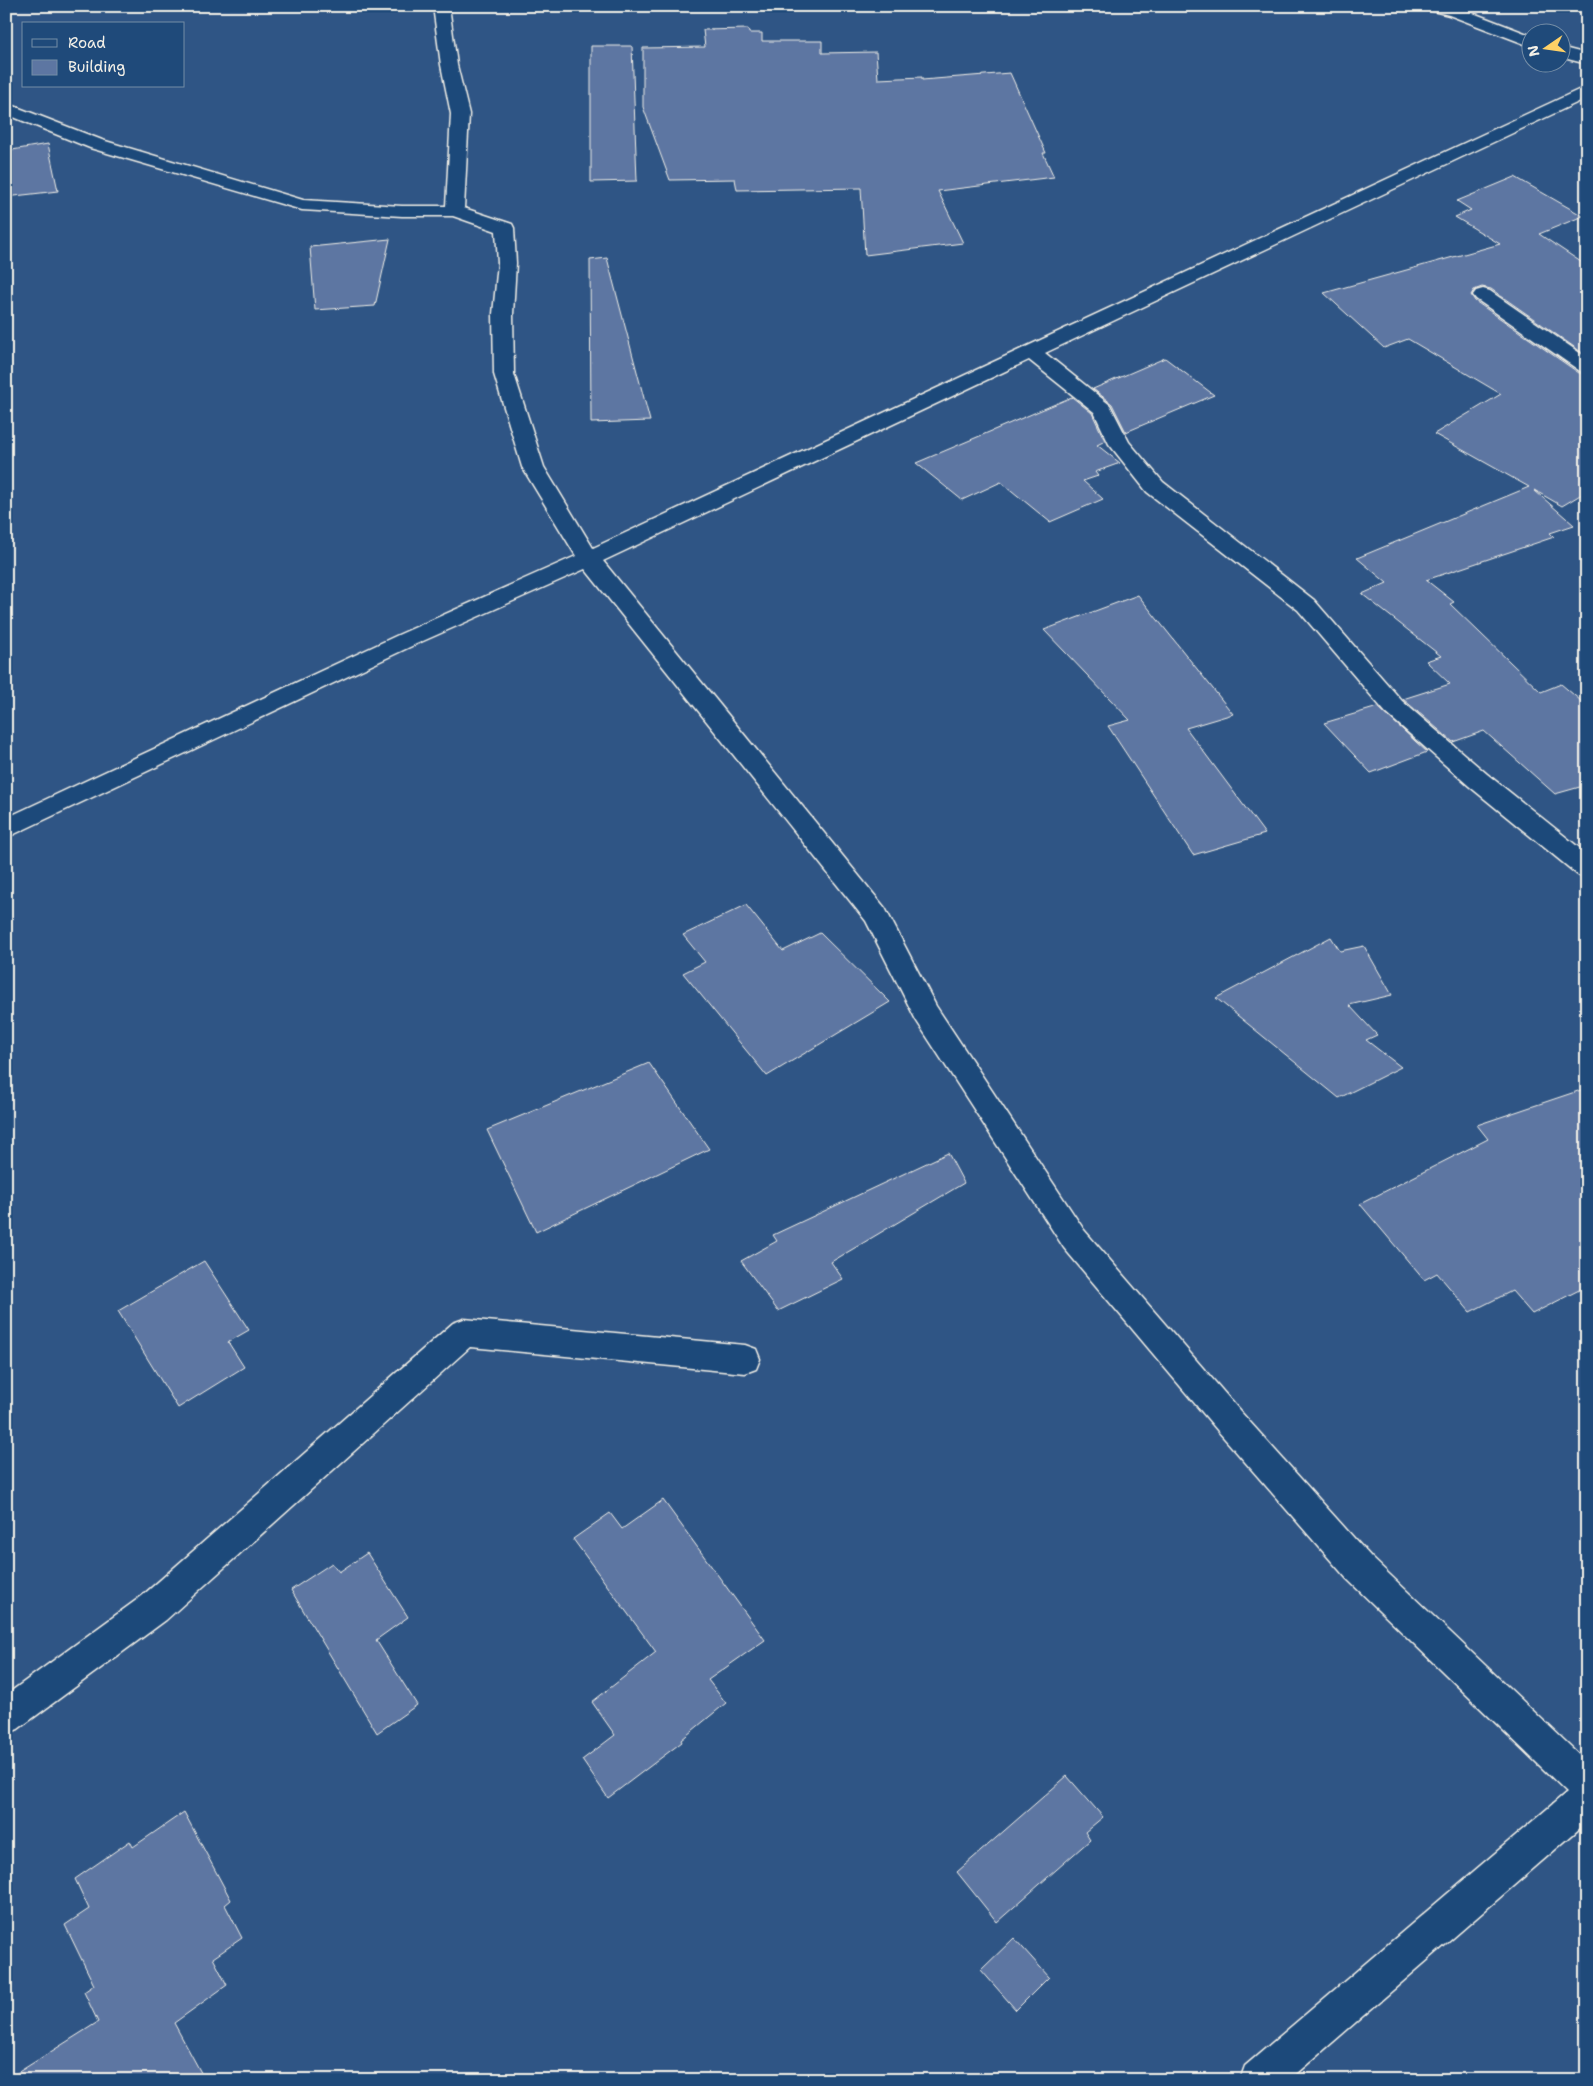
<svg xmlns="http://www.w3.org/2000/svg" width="1593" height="2086" font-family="'Shantell Sans',sans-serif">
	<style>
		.building { fill: #5d76a2; stroke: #f4f1e8 }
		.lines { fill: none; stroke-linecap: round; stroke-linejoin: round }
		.minor-casing { stroke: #f4f1e8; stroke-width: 3 }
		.minor { fill: #1f4a7a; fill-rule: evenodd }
	</style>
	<rect width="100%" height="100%" fill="#2f5585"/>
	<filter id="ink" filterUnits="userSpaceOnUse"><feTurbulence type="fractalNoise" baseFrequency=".02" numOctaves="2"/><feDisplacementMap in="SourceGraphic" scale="10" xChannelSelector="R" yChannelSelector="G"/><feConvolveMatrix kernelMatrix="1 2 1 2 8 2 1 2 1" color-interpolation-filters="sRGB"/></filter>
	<g filter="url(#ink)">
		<g class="building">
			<path d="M748,29L749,33H762V41H822V53L876,52L878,79L922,77V80L1010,73L1046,153H1043L1054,177L938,191L963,243L865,255L861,188L737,190L735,179L670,180L643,107V48L705,47L703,30Z"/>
			<path d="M591,46H632L637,181L591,182Z"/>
			<path d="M48,144L58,191L6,197V151Z"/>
			<path d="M1515,177L1583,216L1539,234L1587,266V356L1491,289L1482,287L1474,290L1471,295L1475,301L1579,373L1587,375V491L1562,506L1534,490L1574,525L1550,533L1554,537L1426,580L1454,602L1450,604L1541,692L1561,684L1587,706V785L1555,794L1484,731L1453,742L1403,699L1450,684L1426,661L1441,656L1362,594L1387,583L1357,558L1529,487L1434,434L1501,394L1408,339L1384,348L1324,293L1500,244L1455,217L1471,210L1457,201Z"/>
			<path d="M390,239L375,306L315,310L310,247Z"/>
			<path d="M607,258L650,421L591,423L590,260Z"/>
			<path d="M1165,358L1214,395L1126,432L1112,404L1093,389Z"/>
			<path d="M1072,397L1092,413L1105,441L1097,445L1120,463L1095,472L1098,476L1083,481L1103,499L1050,522L1001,482L962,500L916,463Z"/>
			<path d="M1138,595L1233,714L1186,728L1265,834L1193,855L1108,726L1130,720L1044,630Z"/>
			<path d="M1378,707L1427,752L1371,773L1324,723Z"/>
			<path d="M746,905L783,951L820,933L890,1002L767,1076L683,973L705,962L683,935Z"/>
			<path d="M1331,937L1340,951L1364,946L1392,995L1349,1005L1377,1035L1366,1040L1401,1067L1339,1098L1216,998Z"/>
			<path d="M649,1063L709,1149L536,1232L487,1130Z"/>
			<path d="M1587,1088V1286L1532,1314L1512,1291L1470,1312L1437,1273L1424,1280L1360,1204L1488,1139L1477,1125Z"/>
			<path d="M948,1153L964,1183L831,1262L843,1279L778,1311L741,1261L777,1241L773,1235Z"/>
			<path d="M204,1261L249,1330L228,1342L244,1367L178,1408L118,1311Z"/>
			<path d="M663,1500L765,1640L708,1680L726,1703L681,1740L682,1742L608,1798L582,1760L615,1735L592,1702L656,1652L573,1539L610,1513L622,1529Z"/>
			<path d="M367,1553L408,1617L376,1640L417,1705L377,1733L291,1590L332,1563L339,1572Z"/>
			<path d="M1067,1776L1103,1817L1085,1832L1090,1840L997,1922L957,1872Z"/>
			<path d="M184,1812L231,1900L225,1905L242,1938L213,1958L227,1985L174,2023L205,2080H6L98,2022L84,1992L94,1985L65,1925L89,1909L75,1879L130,1841L133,1847Z"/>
			<path d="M1014,1938L1049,1977L1016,2010L981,1970Z"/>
		</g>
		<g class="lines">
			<defs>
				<g id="minor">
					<path d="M433,6H449L457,65L469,114L464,208L512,224L514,228L516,263L513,314L514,374L544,467L593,548L1587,86V98L1045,353L1110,405L1129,442L1163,482L1314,600L1402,701L1487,774L1587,854V877L1578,875L1469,786L1386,713L1298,610L1147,492L1109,444L1094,412L1029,360L603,561L885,908L936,1006L1084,1230L1240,1411L1371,1557L1587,1762V1822L1289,2080H1240L1245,2066L1567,1792L1347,1579L1218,1431L1064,1248L916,1020L866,921L585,569L414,645L6,838V818L398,635L576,556L522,467L494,374L493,314L498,263L496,231L453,216H402L302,210L90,148L6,114V103L102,140L303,200L402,206H446L451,114L441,65Z"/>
					<path d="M1423,6L1460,8L1530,35V46L1449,15L1425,9Z"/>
					<path d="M1560,47L1587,54V64L1560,57Z"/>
					<path d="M1483,289L1490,291L1587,358V373L1580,371L1476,299L1473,295L1476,291Z"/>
					<path d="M464,1319L745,1345L756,1349L760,1359L756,1369L745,1373L470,1347L166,1620L18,1729L6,1734V1695L142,1596L453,1323Z"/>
				</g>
			</defs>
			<use href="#minor" class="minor-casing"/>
			<use href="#minor" class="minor"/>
		</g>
	</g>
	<rect width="1593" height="2086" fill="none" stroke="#1f4a7a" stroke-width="25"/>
	<rect x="12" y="12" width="1568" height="2061" fill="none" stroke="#f4f1e8" stroke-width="2" filter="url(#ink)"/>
	<rect x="22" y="22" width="162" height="65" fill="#1f4a7a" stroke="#748da6"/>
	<rect x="32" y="39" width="25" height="8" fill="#1f4a7a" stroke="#748da6"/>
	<text x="68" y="48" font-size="15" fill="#f4f1e8">Road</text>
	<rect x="32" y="60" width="25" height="15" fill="#5d76a2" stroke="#748da6"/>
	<text x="68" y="72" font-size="15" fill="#f4f1e8">Building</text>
	<g transform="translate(1546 48) rotate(257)"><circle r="24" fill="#1f4a7a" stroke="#748da6"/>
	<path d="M0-4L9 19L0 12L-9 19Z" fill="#ffd166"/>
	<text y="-8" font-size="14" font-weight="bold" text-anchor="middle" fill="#f4f1e8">N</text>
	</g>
</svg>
